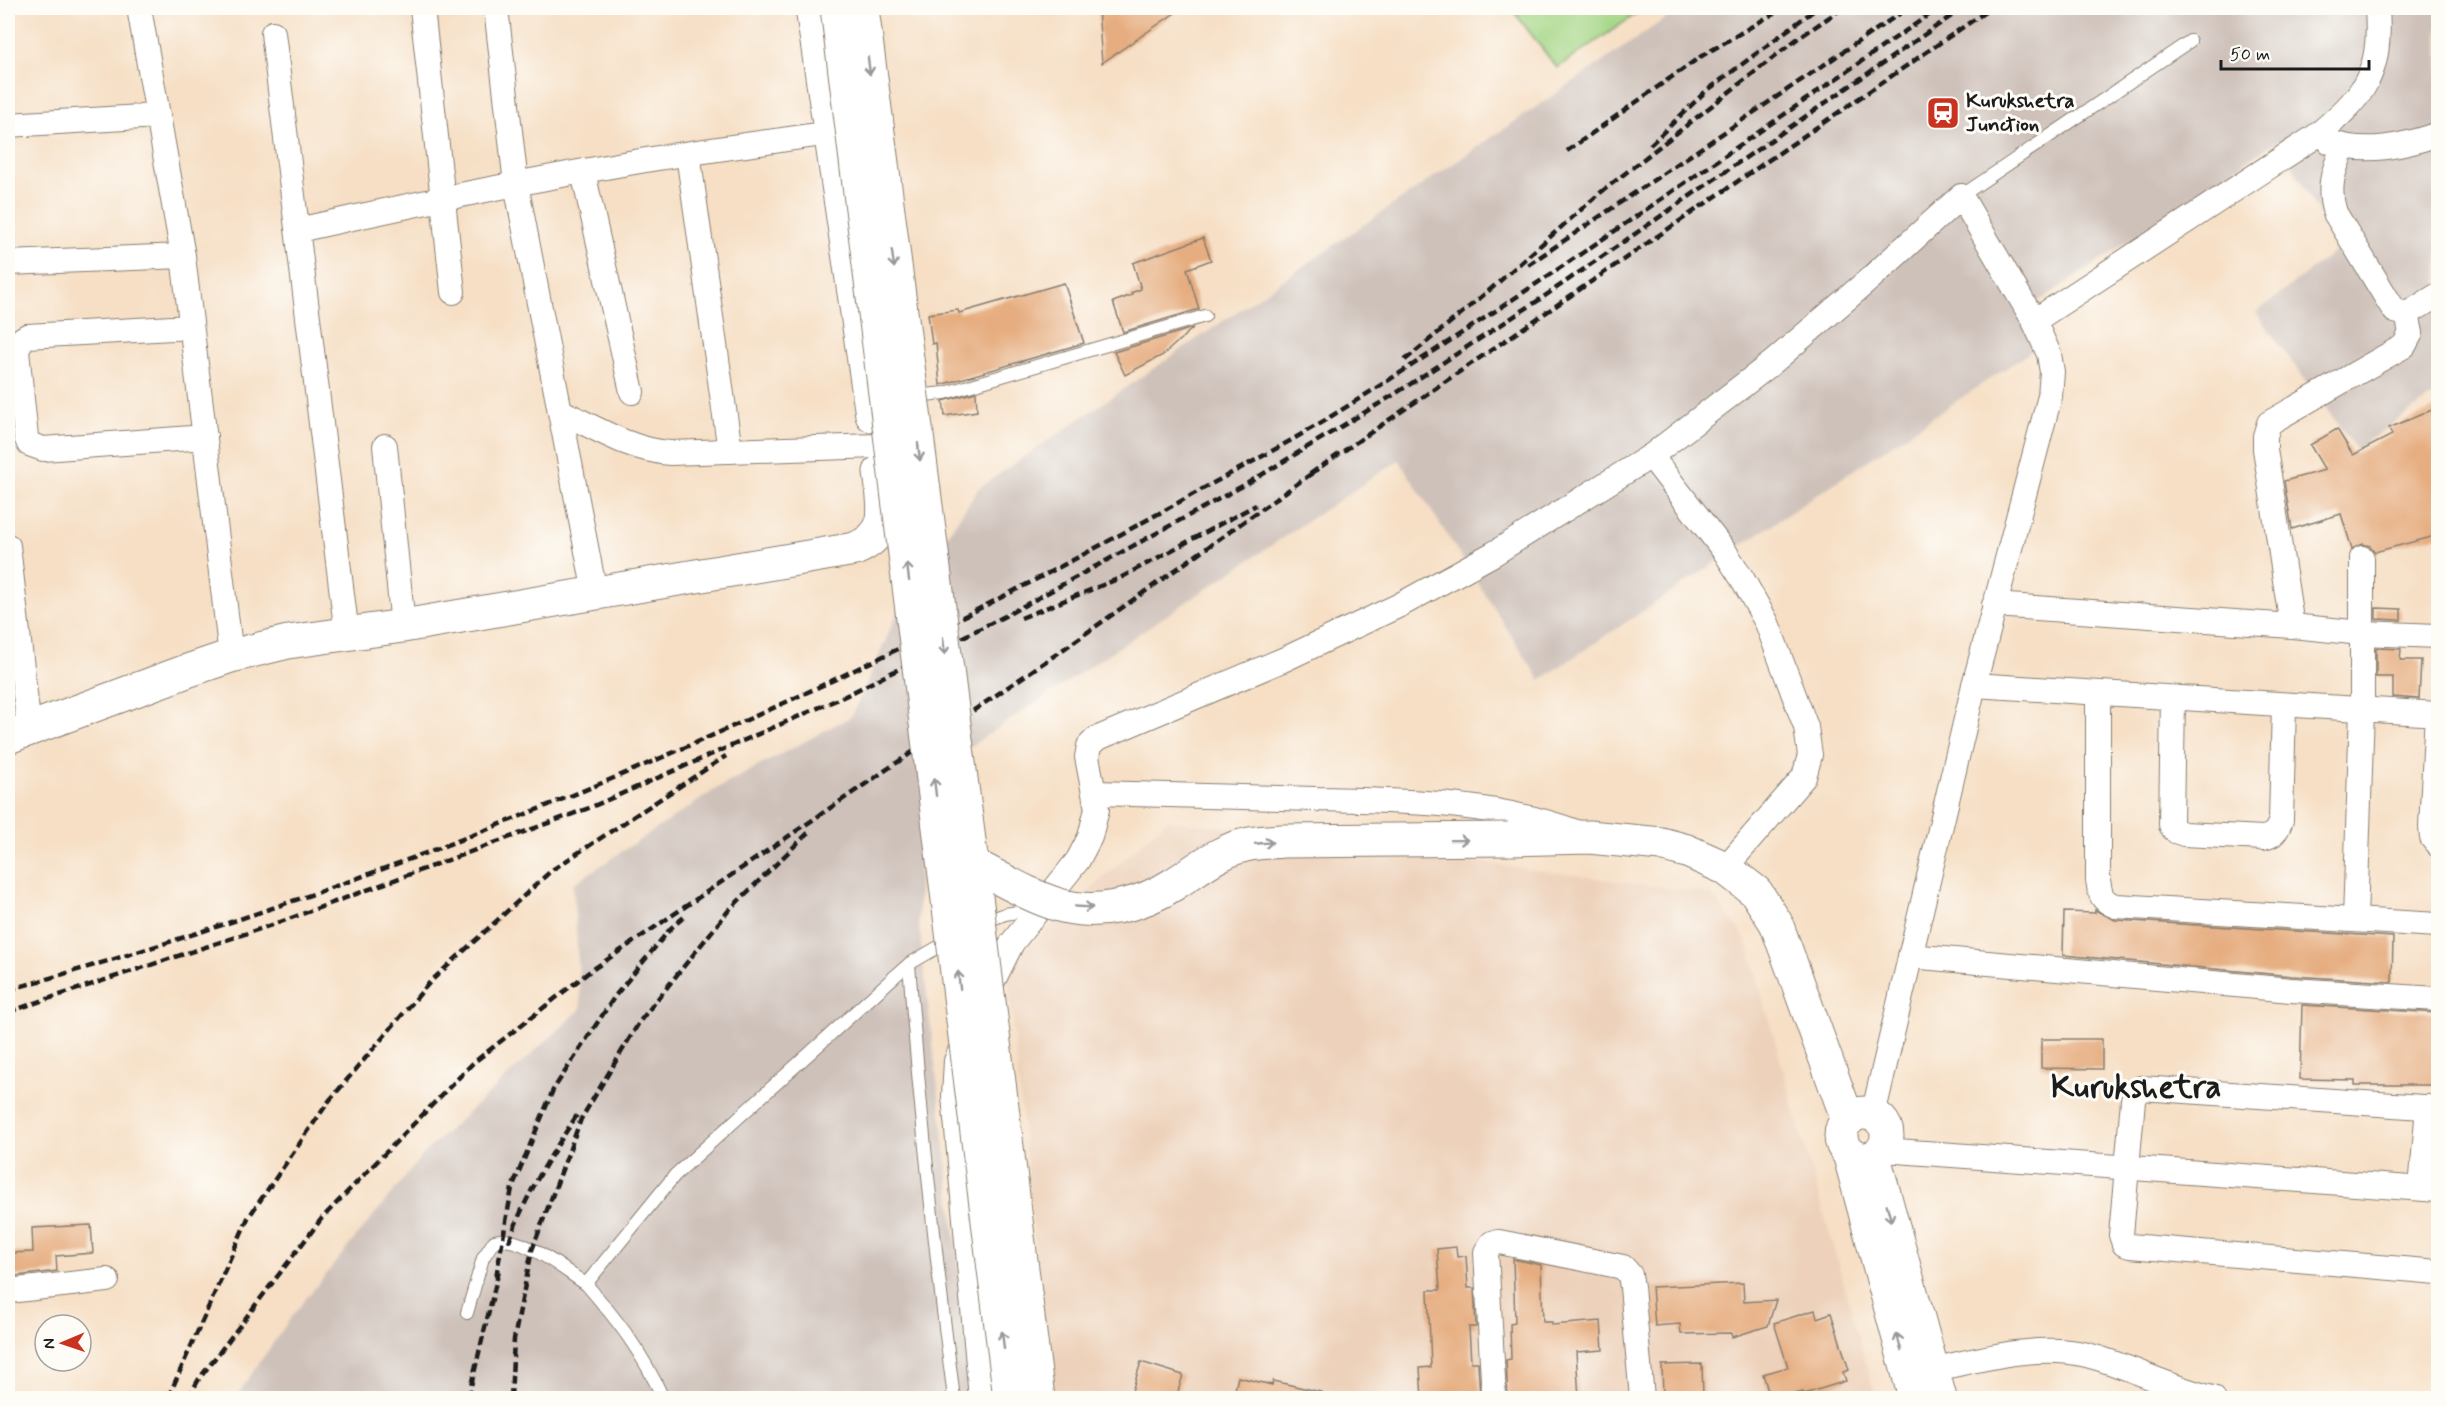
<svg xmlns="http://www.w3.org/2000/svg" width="2446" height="1406" font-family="Mynerve,sans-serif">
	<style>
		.built { fill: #edd1ba }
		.industrial { fill: #cec1ba }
		.green { fill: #a3d583; stroke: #607850; stroke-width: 1.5 }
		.building { fill: #e6ad80 }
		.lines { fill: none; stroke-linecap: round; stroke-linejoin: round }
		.lane-casing { stroke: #897e70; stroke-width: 14 }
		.street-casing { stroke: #897e70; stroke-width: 26 }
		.secondary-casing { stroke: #897e70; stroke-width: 35 }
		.lane { stroke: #fff; stroke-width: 12 }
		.street { stroke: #fff; stroke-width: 24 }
		.secondary { stroke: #fff; stroke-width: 33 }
		.rail { stroke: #1c1c1c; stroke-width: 4.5; stroke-dasharray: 9 4.5; stroke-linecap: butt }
		.secondary-bridge-casing { stroke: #897e70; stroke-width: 35; stroke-linecap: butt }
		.primary-bridge-casing { stroke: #897e70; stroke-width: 35; stroke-linecap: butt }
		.secondary-bridge { stroke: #fff; stroke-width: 33 }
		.primary-bridge { stroke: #fff; stroke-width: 33 }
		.oneway { stroke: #999 }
		.labels { text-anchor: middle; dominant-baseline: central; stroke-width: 6; stroke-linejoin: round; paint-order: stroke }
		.poi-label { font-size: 21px; font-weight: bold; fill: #1c1c1c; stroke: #fdfcf7; text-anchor: start }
		.town-label { font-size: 33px; font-weight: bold; fill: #1c1c1c; stroke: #fdfcf7 }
	</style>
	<rect width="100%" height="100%" fill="#fdfcf7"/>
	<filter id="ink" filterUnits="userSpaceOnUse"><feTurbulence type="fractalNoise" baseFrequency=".0167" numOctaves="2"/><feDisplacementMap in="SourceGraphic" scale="12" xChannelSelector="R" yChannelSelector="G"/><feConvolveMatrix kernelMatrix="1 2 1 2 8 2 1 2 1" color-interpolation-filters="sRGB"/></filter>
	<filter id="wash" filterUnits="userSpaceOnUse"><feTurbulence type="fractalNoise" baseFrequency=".008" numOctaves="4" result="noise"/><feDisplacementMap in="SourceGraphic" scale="24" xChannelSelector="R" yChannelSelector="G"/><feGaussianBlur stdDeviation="1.35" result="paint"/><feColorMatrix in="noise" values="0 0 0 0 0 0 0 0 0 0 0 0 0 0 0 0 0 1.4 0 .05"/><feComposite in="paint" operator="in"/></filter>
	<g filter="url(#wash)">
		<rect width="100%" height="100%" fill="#f6dfc5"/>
		<path class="built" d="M1167,820L1712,894L1746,939L1876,1398H1050L1007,966Z"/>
		<path class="industrial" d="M1681,8H2438V392L2356,449L2256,313L2338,248L2278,140L2022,313L2039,346L1540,680L1399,460L923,778L918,918L974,1398H235L292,1316L426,1151L581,1009L573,884L718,788L852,716L902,603L979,488Z"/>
		<path class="green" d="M1511,8H1645L1557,68Z"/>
		<g id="blocks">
			<g class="building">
				<path d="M1098,8H1182L1102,63Z"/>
				<path d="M1203,238L1211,260L1187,269L1199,309L1123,332L1113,302L1132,295L1131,293L1141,289L1133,263Z"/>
				<path d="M1064,283L1084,343L940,385L936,343L932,344L928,314L958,310L959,313Z"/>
				<path d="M1193,328L1163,355L1125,375L1114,352Z"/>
				<path d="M976,392L977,411L945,416L943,401Z"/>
				<path d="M2439,407V535L2375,552L2370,546L2363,544L2352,549L2341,514L2292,529L2284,481L2325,470L2310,445L2337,429L2353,455L2392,435L2389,428Z"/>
				<path d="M2376,608L2401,609V620L2376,619Z"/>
				<path d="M2376,648L2401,649L2400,660H2421L2419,699L2393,697V677H2376Z"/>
				<path d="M2095,910L2115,920L2393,937L2392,982L2292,976L2063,955L2064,912L2095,913Z"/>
				<path d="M2302,1005L2439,1013V1085H2355V1080L2300,1079Z"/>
				<path d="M2041,1039H2102V1069L2041,1068Z"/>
				<path d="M91,1225L93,1253L56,1256L57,1271L8,1277V1253L33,1252L32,1228Z"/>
				<path d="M1456,1247L1457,1257L1466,1256L1468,1288H1474L1476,1327H1469L1471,1362H1478L1480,1398H1422L1420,1368L1431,1367L1428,1290H1440L1437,1249Z"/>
				<path d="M1513,1259L1541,1265L1543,1322H1552V1325L1601,1321L1603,1350L1576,1352L1579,1398H1508L1506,1360L1511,1359L1510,1324L1515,1323Z"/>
				<path d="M1743,1283L1744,1302L1776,1300L1768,1326L1732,1337L1731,1333L1681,1334L1680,1324L1655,1326L1652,1287Z"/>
				<path d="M1815,1310L1817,1318L1831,1313L1849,1370L1843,1372L1846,1381L1804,1394L1803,1392L1780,1398H1770L1763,1374L1788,1367L1774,1323Z"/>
				<path d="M1141,1362L1183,1375L1176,1398H1130Z"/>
				<path d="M1702,1364L1703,1398H1663L1662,1365Z"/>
				<path d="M1238,1377L1272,1385L1273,1381L1321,1392L1320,1398H1233Z"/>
			</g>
		</g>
	</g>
	<g filter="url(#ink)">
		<use href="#blocks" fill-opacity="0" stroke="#897e70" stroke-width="1.5"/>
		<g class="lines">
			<defs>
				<g id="lane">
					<path d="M1961,196L2190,41"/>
					<path d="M914,396L945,393L1205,316"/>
					<path d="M980,924L1005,914L1036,909"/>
					<path d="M909,964C920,1110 935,1254 954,1398"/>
					<path d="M586,1284C619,1322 642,1352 663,1398"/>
					<path d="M467,1313L483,1258L494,1241C522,1234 562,1269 586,1284L675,1175L895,976L909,964L952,939"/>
				</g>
				<g id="street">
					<path d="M139,8L183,256L231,656"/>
					<path d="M422,8L453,292"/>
					<path d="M496,8L516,184L595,593"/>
					<path d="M273,33L347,635"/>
					<path d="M8,125L158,116"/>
					<path d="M2330,142C2365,155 2404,146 2438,134"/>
					<path d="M2344,147C2333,170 2327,188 2335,213L2389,302L2395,311L2407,314L2438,295"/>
					<path d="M688,154L730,451"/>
					<path d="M583,172L632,392"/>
					<path d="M298,230C413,204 529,180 646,160C707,150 769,142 830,133"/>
					<path d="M8,263L183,256"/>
					<path d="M2034,321L2316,136C2364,96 2382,74 2377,10L2380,8"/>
					<path d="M191,327L27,336L22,339L17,351L26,437L29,444L43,449L205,437"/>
					<path d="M560,411C596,428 630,450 670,453L877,446"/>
					<path d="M385,446L403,626"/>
					<path d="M1651,456L1725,552L1743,580L1767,623L1806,727L1810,755L1804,777L1725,868"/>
					<path d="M8,546L29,729"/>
					<path d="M1994,605L2292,626L2362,633L2438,636"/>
					<path d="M2292,626L2265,449V436L2269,423L2404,346L2411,333L2407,314"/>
					<path d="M1974,685L2438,714"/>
					<path d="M2098,694V880C2100,894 2101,901 2116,906L2438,925"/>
					<path d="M2173,698L2171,825L2175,831L2184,834L2263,838C2274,836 2277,831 2281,820L2284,705"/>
					<path d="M2437,713L2431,827L2432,838L2438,845"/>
					<path d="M1095,793C1168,795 1241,797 1314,799C1401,801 1493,801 1576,832"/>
					<path d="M2355,920L2362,709V558"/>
					<path d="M1910,956L2291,990L2438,999"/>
					<path d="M987,993L1012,943L1078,860L1090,837L1097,809L1087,757L1089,746L1096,739L1285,659L1400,605L1493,554L1651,456L1772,363L1872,277L1961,196L2034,321L2049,354L2052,372L2050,396L1974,685L1873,1115"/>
					<path d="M961,1049L956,1061L954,1096L981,1398"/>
					<path d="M2438,1108L2141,1088L2136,1093L2133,1100L2121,1235L2124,1244L2130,1246L2438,1272"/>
					<path d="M1883,1150L2438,1190"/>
					<path d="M2421,1188L2428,1107"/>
					<path d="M8,1291L107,1280"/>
					<path d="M1932,1370C1981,1359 2037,1343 2087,1355C2130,1366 2169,1388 2213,1398"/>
					<path d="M1494,1398L1486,1252L1492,1243L1499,1242L1623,1267L1630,1275L1632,1287L1642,1398"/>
				</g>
				<g id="secondary">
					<path d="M812,8L872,415"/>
					<path d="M8,737L187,671L231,656L288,642L403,626L855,549C893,533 884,507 880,472"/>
					<path d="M1508,839L1589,837L1661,844L1687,851L1725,868L1756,892L1776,923L1848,1120"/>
					<circle cx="1864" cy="1136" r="23"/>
					<path d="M1849,1153L1915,1398"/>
					<path d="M1874,1157L1940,1398"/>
				</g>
			</defs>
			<use href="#lane" class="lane-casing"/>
			<use href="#street" class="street-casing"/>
			<use href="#secondary" class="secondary-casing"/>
			<use href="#lane" class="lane"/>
			<use href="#street" class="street"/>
			<use href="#secondary" class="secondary"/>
			<g class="rail">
				<path d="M1650,145L1705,92L1817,8"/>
				<path d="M1567,151L1700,57L1783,8"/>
				<path d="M1528,265L1908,8"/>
				<path d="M1405,360L1492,288L1600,193L1797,39L1843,8"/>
				<path d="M1310,474L1991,8"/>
				<path d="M1021,618L1120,578L1256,505"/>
				<path d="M8,990C352,894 686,759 1004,596C1072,561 1139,525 1206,487C1248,464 1290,442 1330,417C1538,288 1737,146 1939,8"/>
				<path d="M8,1012L275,924L589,808L843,697L1005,616L1248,483L1395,394L1539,300L1963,8"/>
				<path d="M509,1242C525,1196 550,1156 577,1115"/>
				<path d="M496,1277L512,1188L553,1090L615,996L671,928L684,917"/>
				<path d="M168,1398L248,1218L329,1101L430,982L552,870L726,756"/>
				<path d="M188,1398L199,1379L322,1218L473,1063L589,972L1061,651L1318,469"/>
				<path d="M468,1398L499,1270"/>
				<path d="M511,1398L514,1339L532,1250L581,1119L640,1021L729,910L811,830"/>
			</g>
			<defs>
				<path id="secondary-bridge" d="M972,864C1000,878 1029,896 1059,905C1097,916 1142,905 1174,884C1198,869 1221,849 1250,844C1261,842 1272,842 1282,841L1508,839"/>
				<g id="primary-bridge">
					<path d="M837,8L1010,1398"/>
					<path d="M862,8L972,864L1038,1398"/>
				</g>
			</defs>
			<use href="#secondary-bridge" class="secondary-bridge-casing"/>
			<use href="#primary-bridge" class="primary-bridge-casing"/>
			<use href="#secondary-bridge" class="secondary-bridge"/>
			<use href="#primary-bridge" class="primary-bridge"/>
		</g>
		<defs><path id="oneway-shaft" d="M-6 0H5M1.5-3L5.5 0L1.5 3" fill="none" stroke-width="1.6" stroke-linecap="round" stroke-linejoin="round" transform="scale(1.5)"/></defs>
		<g class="oneway">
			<use href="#oneway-shaft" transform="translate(869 66) rotate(83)"/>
			<use href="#oneway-shaft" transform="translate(893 259) rotate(82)"/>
			<use href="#oneway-shaft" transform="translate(919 452) rotate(83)"/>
			<use href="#oneway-shaft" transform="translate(908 572) rotate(-97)"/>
			<use href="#oneway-shaft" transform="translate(944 646) rotate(83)"/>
			<use href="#oneway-shaft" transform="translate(935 787) rotate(-97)"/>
			<use href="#oneway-shaft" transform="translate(1459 840) rotate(-1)"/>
			<use href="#oneway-shaft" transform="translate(1264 843) rotate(-5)"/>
			<use href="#oneway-shaft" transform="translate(1084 907) rotate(3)"/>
			<use href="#oneway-shaft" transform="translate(959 980) rotate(-97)"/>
			<use href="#oneway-shaft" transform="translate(1889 1213) rotate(75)"/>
			<use href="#oneway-shaft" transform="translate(1003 1340) rotate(-97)"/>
			<use href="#oneway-shaft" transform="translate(1899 1342) rotate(-105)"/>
		</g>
	</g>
	<defs>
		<symbol id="station-square" viewBox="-11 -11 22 22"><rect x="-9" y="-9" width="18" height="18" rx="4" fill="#c8321e" stroke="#fdfcf7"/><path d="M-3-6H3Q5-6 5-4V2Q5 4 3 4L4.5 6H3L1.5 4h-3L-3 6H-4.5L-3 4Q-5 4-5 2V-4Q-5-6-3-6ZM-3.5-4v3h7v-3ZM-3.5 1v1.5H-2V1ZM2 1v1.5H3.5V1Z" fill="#fff"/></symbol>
	</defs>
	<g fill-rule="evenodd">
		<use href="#station-square" x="1924" y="94" width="38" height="38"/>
	</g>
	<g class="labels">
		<g class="poi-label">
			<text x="1966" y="101">Kurukshetra<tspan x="1966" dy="24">Junction</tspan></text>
		</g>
		<g class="town-label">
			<text x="2136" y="1088">Kurukshetra</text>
		</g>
	</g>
	<rect width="2446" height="1406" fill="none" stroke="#fdfcf7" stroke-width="30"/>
	<g transform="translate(63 1343) rotate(268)"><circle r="28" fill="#fdfcf7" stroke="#a3a29f" stroke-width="1.5"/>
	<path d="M0-4.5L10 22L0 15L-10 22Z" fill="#c8321e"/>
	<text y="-9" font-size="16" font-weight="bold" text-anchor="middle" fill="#1c1c1c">N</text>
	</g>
	<path d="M2221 60v9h148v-9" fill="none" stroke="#1c1c1c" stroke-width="3"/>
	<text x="2230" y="60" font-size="18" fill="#1c1c1c" stroke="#fdfcf7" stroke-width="4.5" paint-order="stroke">50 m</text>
</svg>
